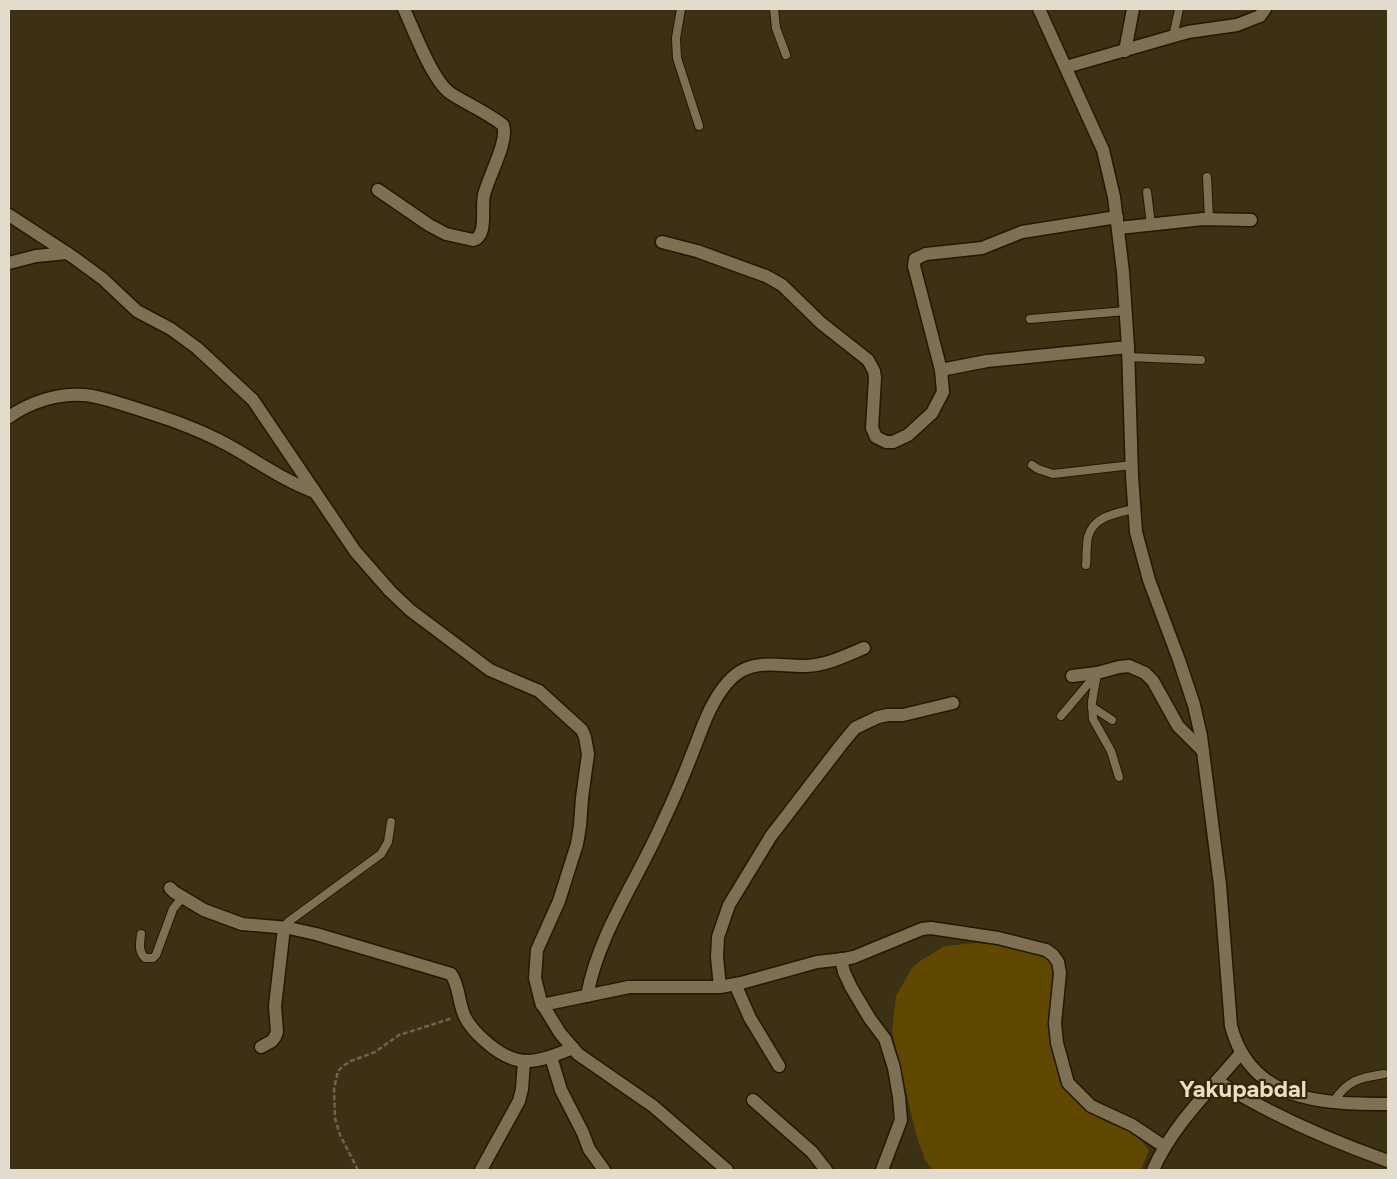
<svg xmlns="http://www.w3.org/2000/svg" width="1397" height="1179" font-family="Figtree,sans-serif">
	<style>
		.green { fill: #604801 }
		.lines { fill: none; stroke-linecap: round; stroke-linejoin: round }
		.lane-casing { stroke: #231800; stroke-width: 10 }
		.street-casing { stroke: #231800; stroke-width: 15 }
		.secondary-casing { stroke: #231800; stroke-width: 15 }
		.path { stroke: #6e644b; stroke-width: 2.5; stroke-dasharray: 5 2.5; stroke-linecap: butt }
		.lane { stroke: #7e7153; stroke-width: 8 }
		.street { stroke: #7e7153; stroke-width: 12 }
		.secondary { stroke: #7e7153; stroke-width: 12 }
		.labels { text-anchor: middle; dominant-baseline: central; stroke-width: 4.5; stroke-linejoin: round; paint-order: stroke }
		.district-label { font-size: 24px; font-weight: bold; fill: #eddebd; stroke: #32270a }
	</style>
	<rect width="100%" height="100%" fill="#3c3114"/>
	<path class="green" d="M976,943C993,944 1044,950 1053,965L1064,1085C1073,1098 1087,1112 1101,1119C1123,1131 1132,1127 1149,1150L1141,1170H933L925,1160L916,1134L892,1032L896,996L912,968L920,961L945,946Z"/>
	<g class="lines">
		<defs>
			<g id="lane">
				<path d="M681,9L676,38L677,58L699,126"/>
				<path d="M774,9L776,28L786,55"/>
				<path d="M1173,37L1179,9"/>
				<path d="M1207,177L1209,219"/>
				<path d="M1147,192L1151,225"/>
				<path d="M1030,319L1126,311"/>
				<path d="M1128,357L1201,360"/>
				<path d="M1032,465L1038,469L1053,474L1132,465"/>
				<path d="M1086,565C1087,556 1086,546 1088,537C1093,516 1117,513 1134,509"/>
				<path d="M1097,673L1092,702L1093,719L1111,751L1119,777"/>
				<path d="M1092,707L1112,720"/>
				<path d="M1061,716L1088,684L1096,679"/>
				<path d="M284,928L288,922L381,854L388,842L391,822"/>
				<path d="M141,934C140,944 138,951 145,958H153L156,955L173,909L182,898"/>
				<path d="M1334,1101C1348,1080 1359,1078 1384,1074"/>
			</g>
			<g id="street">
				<path d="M1125,51L1133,9"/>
				<path d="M1066,67L1188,32L1237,25L1260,16L1265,9"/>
				<path d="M378,190L429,225L446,234L473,240C488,237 481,207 484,195C488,177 509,141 503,125C486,112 467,104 450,93C432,80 414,30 404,9"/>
				<path d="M9,215L73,257L103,279L137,311L171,329L197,348L253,400L355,551L390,591L410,610L490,670L539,691L582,730L585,737L588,754L582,798L580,826L577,844L559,901L537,950L535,978L541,1002L560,1033L578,1054L653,1106L727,1170"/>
				<path d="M1119,228L1203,219L1251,220"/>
				<path d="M662,242L697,251L766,276L782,285L821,323L868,360L874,371L875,378L872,428L876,437L886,442H893L908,435L932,413L943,392L941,370L914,266L915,259L926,254L982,248L1022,232L1117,217"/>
				<path d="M9,263L36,256L67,253"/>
				<path d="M941,370L987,361L1128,347"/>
				<path d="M9,417C30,402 58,393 84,395C98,396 112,401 125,405C160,416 195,427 228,445C257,461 284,481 315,492"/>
				<path d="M1072,676L1097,673L1119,667L1129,666L1145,673L1153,681L1178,726L1203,751"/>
				<path d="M170,888L174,892L204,910L242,924L289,928L316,934L451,974C460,987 458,1003 465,1017C470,1027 477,1034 485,1041C517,1070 536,1063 573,1048"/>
				<path d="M841,959L844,972L851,987L870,1019L885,1039L894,1068L899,1097L901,1120L882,1170"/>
				<path d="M735,984L750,1018L779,1066"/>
				<path d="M720,987L717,957L718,937L729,905L771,836L841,745L855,728L878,717L888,715H903L953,703"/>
				<path d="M587,996C598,935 636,882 661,826C673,801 684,775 694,749C700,734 705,718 713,704C720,691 729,677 743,670C762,660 786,667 806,666C827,665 845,656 864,648"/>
				<path d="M542,1005L629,987H720L741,983L817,962L844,959L854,957L922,929L931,928L998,938L1046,950L1053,955L1058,962L1060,973L1055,1023L1057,1043L1068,1083L1091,1106L1132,1125L1165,1147"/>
				<path d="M261,1047L272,1041L275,1037L277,1032L275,1006L284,928"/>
				<path d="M551,1057L561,1090L583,1133L589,1149L604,1170"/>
				<path d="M1217,1081C1271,1115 1329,1140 1388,1161"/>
				<path d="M753,1100L812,1152L826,1170"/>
				<path d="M481,1170L519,1101L522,1089L524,1061"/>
				<path d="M1153,1170C1172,1126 1210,1090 1241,1053"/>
			</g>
			<path id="secondary" d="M1039,9L1103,150L1114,197L1123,272L1128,347L1132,476L1136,532L1149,580L1179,660L1194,705L1201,736L1220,885L1231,1026C1251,1102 1322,1104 1388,1104"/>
		</defs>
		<use href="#lane" class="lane-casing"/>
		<use href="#street" class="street-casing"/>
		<use href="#secondary" class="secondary-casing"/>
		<path class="path" d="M358,1170L340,1135L335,1118L334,1089L338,1071L343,1066L351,1061L375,1052L399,1035L453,1018"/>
		<use href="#lane" class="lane"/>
		<use href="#street" class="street"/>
		<use href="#secondary" class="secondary"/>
	</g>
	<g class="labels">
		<g class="district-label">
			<text x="1243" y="1088">Yakupabdal</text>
		</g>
	</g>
	<rect width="1397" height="1179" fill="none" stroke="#e3dccc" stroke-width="20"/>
</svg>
